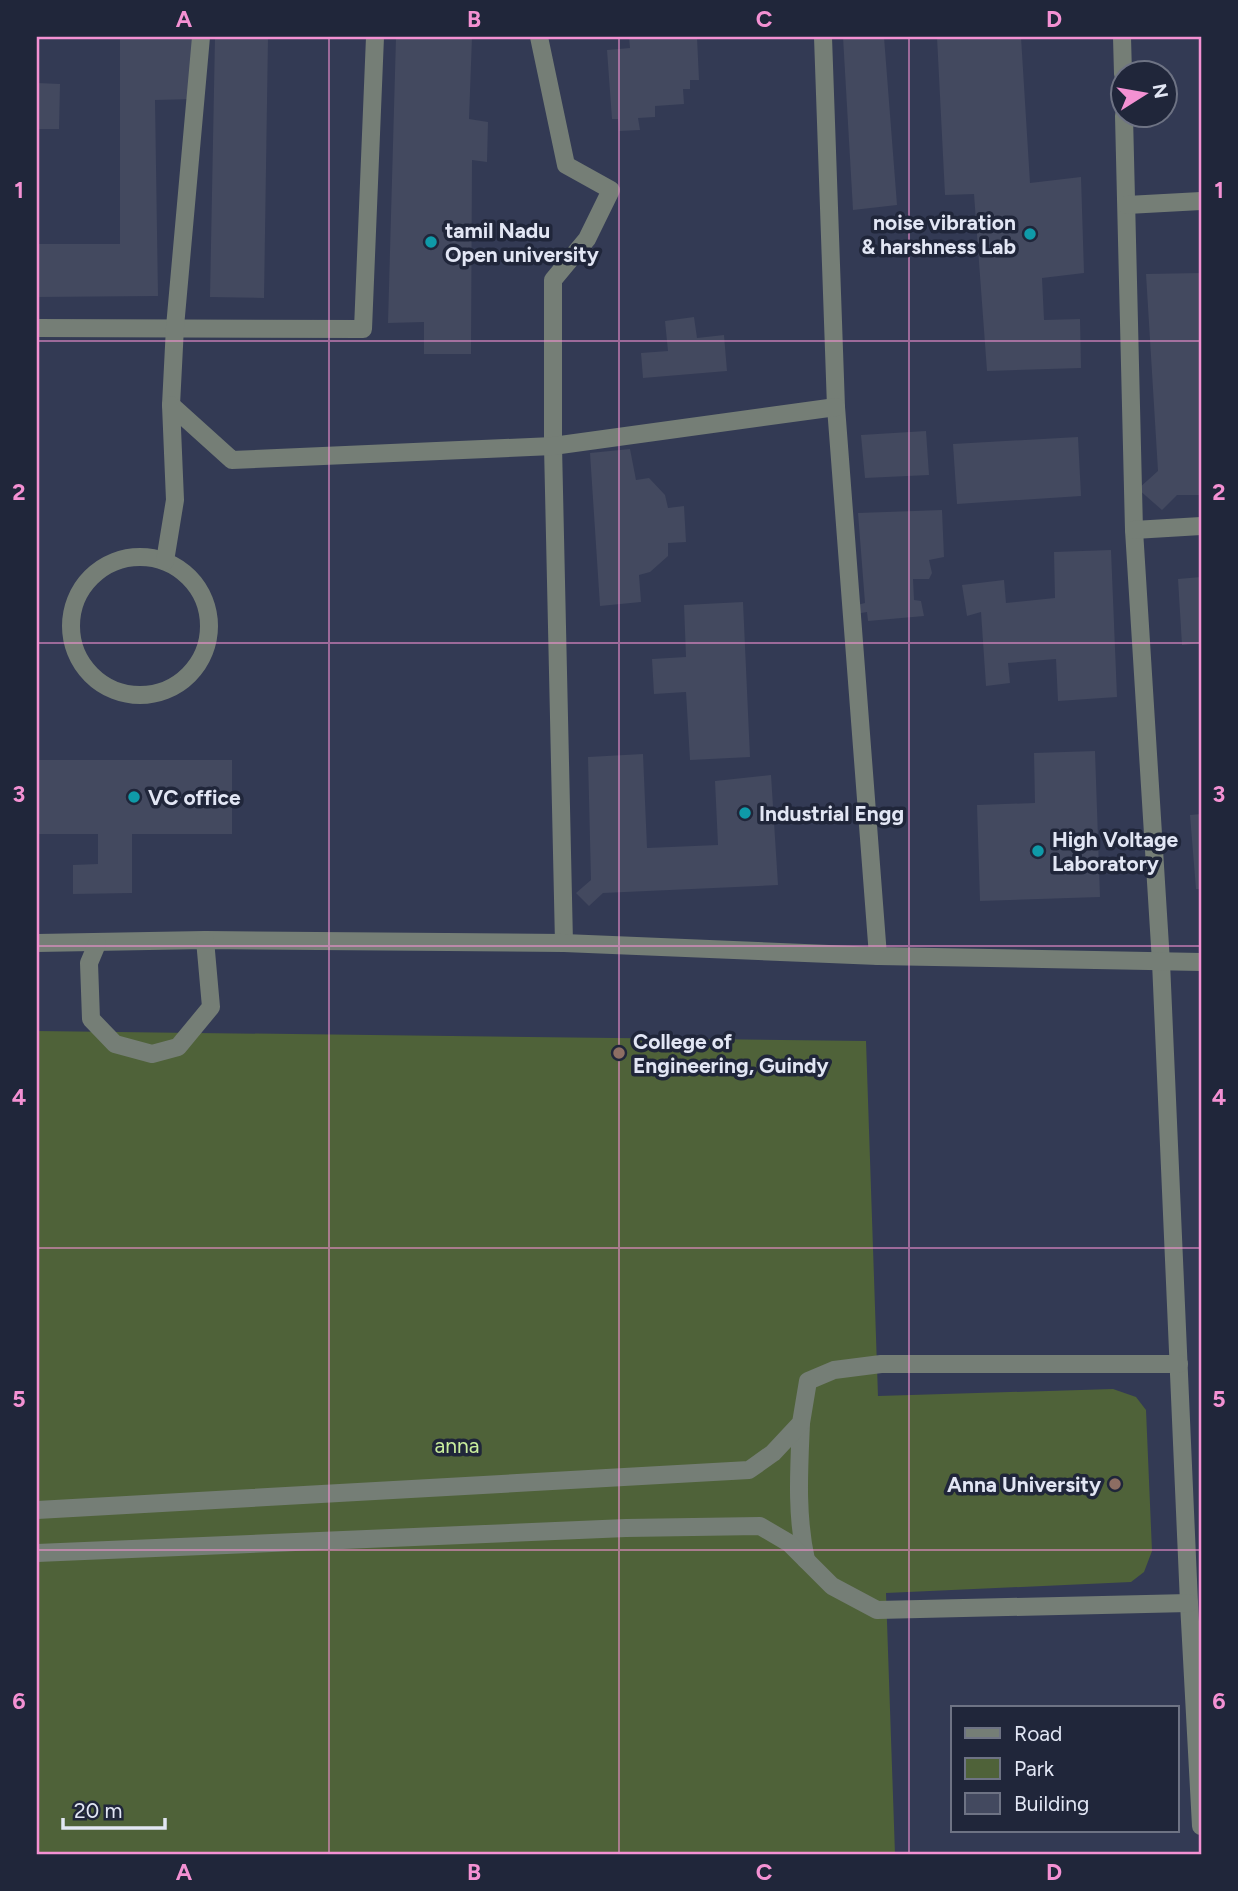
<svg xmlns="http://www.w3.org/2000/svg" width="1238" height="1891" font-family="Figtree,sans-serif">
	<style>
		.built { fill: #333a54; fill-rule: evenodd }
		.green { fill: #4f6239 }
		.building { fill: #43495f }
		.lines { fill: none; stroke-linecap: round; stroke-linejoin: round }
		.minor { stroke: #757e76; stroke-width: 18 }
		.grid { fill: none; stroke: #f491d3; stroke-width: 2; stroke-opacity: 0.55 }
		.culture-dot { fill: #0f9aa8; stroke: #20263a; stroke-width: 2.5 }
		.education-dot { fill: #8d6e63; stroke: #20263a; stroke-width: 2.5 }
		.labels { text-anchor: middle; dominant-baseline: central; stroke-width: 7; stroke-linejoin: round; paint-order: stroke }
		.poi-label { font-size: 21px; font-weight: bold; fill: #e2e6f4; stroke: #20263a; text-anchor: start }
		.park-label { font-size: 21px; fill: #c9ee9d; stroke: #20263a }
		.neatline { fill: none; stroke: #f491d3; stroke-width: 2.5 }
		.grid-label { font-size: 23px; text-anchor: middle; font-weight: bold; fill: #f491d3 }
	</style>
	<rect width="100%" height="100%" fill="#2a3045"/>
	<path class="built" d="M37,37H1201V1854H37ZM1122,74H1164V116H1122ZM953,1707H1177V1830H953Z"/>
	<path class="green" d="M37,1031L866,1041L878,1396L1113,1389L1136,1397L1146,1410L1152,1551L1144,1572L1131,1582L886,1593L895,1854H37Z"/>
	<g class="building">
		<path d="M120,37H193L194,99L155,100L158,296L37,297V244H120Z"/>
		<path d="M215,37H268L264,298L210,297Z"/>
		<path d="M396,37H472L469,119L488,122L487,162L472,160L471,354H424V322L388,323Z"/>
		<path d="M629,37H697L699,80H690V89H683L684,104L655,106V117L638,118L640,130L619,131L618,119H612L607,50L630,48Z"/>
		<path d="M843,37H884L897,205L853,210Z"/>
		<path d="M937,37H1021L1030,183L1081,177L1084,273L1042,278L1044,320L1080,319L1081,368L987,371L974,194L945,195Z"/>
		<path d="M37,83L60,84L59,129H37Z"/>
		<path d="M1201,273V495H1177L1162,510L1138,489L1158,471L1146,274Z"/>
		<path d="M694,317L697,338L724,335L727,371L643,378L641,353L668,351L665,321Z"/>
		<path d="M926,431L929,475L865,478L861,435Z"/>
		<path d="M1078,437L1081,496L957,504L953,444Z"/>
		<path d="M630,449L636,480L649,478L665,495L668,508L684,506L686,542L668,543V556L650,572L639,575L641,602L600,606L590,453Z"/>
		<path d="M942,510L944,557L929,560L932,573L929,579H913L914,600L921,601L924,616L868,621L867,612L855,614L853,606L865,603L858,513Z"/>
		<path d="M1111,550L1117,697L1058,701L1056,659L1008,663L1010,683L986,686L981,612L967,616L962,585L1004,580L1006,603L1055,598L1054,552Z"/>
		<path d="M1201,577V643L1182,645L1178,579Z"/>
		<path d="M743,602L750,757L690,760L686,692L654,694L652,659L686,657L684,605Z"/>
		<path d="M1095,751L1100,897L980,901L977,805L1035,803L1034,753Z"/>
		<path d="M643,754L647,848L718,845L715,781L771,775L778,885L603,893L589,906L576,893L591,880L588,757Z"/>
		<path d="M37,760H232V834H132V893L73,894V865L98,864V834H37Z"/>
		<path d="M1201,814V889H1196L1190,815Z"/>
	</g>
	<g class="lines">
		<g class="minor">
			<path d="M539,37L566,165L611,190L587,239L553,280V446L564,943"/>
			<path d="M823,37L836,407L878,956"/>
			<path d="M1122,37L1123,74"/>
			<path d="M1124,116L1134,530L1161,962L1189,1603L1201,1826"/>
			<path d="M1127,205L1201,201"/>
			<path d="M37,328L363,329L375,37"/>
			<path d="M171,405L175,327L201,37"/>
			<path d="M1134,530L1201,526"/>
			<circle cx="140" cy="626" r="69"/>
			<path d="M165,561L175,500L171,405L232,460L553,446L836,407"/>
			<path d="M37,943L205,940L564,943L878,956L1201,962"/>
			<path d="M97,944L89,963L91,1019L115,1044L152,1054L178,1047L211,1007L205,940"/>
			<path d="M801,1423C799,1470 796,1514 806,1560"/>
			<path d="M37,1510L749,1470L773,1453L801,1423L808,1381L834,1370L881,1364H1179"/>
			<path d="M37,1553L626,1528L760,1526L789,1543L832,1586L877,1610L1189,1603"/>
		</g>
	</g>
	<path class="grid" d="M329,37V1854M619,37V1854M909,37V1854M37,341H1201M37,643H1201M37,946H1201M37,1248H1201M37,1550H1201"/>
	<g class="culture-dot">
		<circle cx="1030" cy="234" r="7"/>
		<circle cx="431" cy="242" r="7"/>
		<circle cx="134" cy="797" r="7"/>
		<circle cx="745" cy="813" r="7"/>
		<circle cx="1038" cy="851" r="7"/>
	</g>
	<g class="education-dot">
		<circle cx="619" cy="1053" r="7"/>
		<circle cx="1115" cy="1484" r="7"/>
	</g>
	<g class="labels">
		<g class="poi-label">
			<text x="1016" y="222" text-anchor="end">noise vibration<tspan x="1016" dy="24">&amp; harshness Lab</tspan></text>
			<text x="445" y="230">tamil Nadu<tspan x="445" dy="24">Open university</tspan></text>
			<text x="148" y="797">VC office</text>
			<text x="759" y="813">Industrial Engg</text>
			<text x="1052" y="839">High Voltage<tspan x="1052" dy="24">Laboratory</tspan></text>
			<text x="633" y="1041">College of<tspan x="633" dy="24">Engineering, Guindy</tspan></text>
			<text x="1101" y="1484" text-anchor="end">Anna University</text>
		</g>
		<g class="park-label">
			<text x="457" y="1445">anna</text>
		</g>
	</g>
	<rect width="1238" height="1891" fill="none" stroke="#20263a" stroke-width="77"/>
	<rect x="951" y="1706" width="228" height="126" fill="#20263a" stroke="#6e7384" stroke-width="2"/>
	<rect x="965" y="1728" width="35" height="10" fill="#757e76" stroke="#6e7384" stroke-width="2"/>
	<text x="1014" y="1741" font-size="21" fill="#e2e6f4">Road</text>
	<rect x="965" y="1758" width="35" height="21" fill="#4f6239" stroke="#6e7384" stroke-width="2"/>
	<text x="1014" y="1776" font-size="21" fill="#e2e6f4">Park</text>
	<rect x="965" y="1793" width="35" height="21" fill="#43495f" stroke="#6e7384" stroke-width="2"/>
	<text x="1014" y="1811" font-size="21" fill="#e2e6f4">Building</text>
	<g transform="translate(1144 94) rotate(79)"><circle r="33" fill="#20263a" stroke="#6e7384" stroke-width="2"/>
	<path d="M0-5L12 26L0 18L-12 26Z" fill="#f491d3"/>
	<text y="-10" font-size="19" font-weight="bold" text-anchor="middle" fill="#e2e6f4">N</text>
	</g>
	<path d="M63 1818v10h102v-10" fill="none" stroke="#e2e6f4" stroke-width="3.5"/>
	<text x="74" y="1818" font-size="21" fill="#e2e6f4" stroke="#20263a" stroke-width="5" paint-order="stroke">20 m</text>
	<rect x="38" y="38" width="1162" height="1815" class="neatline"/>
	<g class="grid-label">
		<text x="184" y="27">A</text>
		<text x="474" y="27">B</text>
		<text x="764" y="27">C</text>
		<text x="1054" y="27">D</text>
		<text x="19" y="198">1</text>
		<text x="1219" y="198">1</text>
		<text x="19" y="500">2</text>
		<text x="1219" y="500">2</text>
		<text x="19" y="802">3</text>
		<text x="1219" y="802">3</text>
		<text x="19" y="1105">4</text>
		<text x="1219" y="1105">4</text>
		<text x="19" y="1407">5</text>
		<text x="1219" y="1407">5</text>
		<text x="19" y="1709">6</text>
		<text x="1219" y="1709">6</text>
		<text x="184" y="1880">A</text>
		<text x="474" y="1880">B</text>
		<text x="764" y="1880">C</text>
		<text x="1054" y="1880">D</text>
	</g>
</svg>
